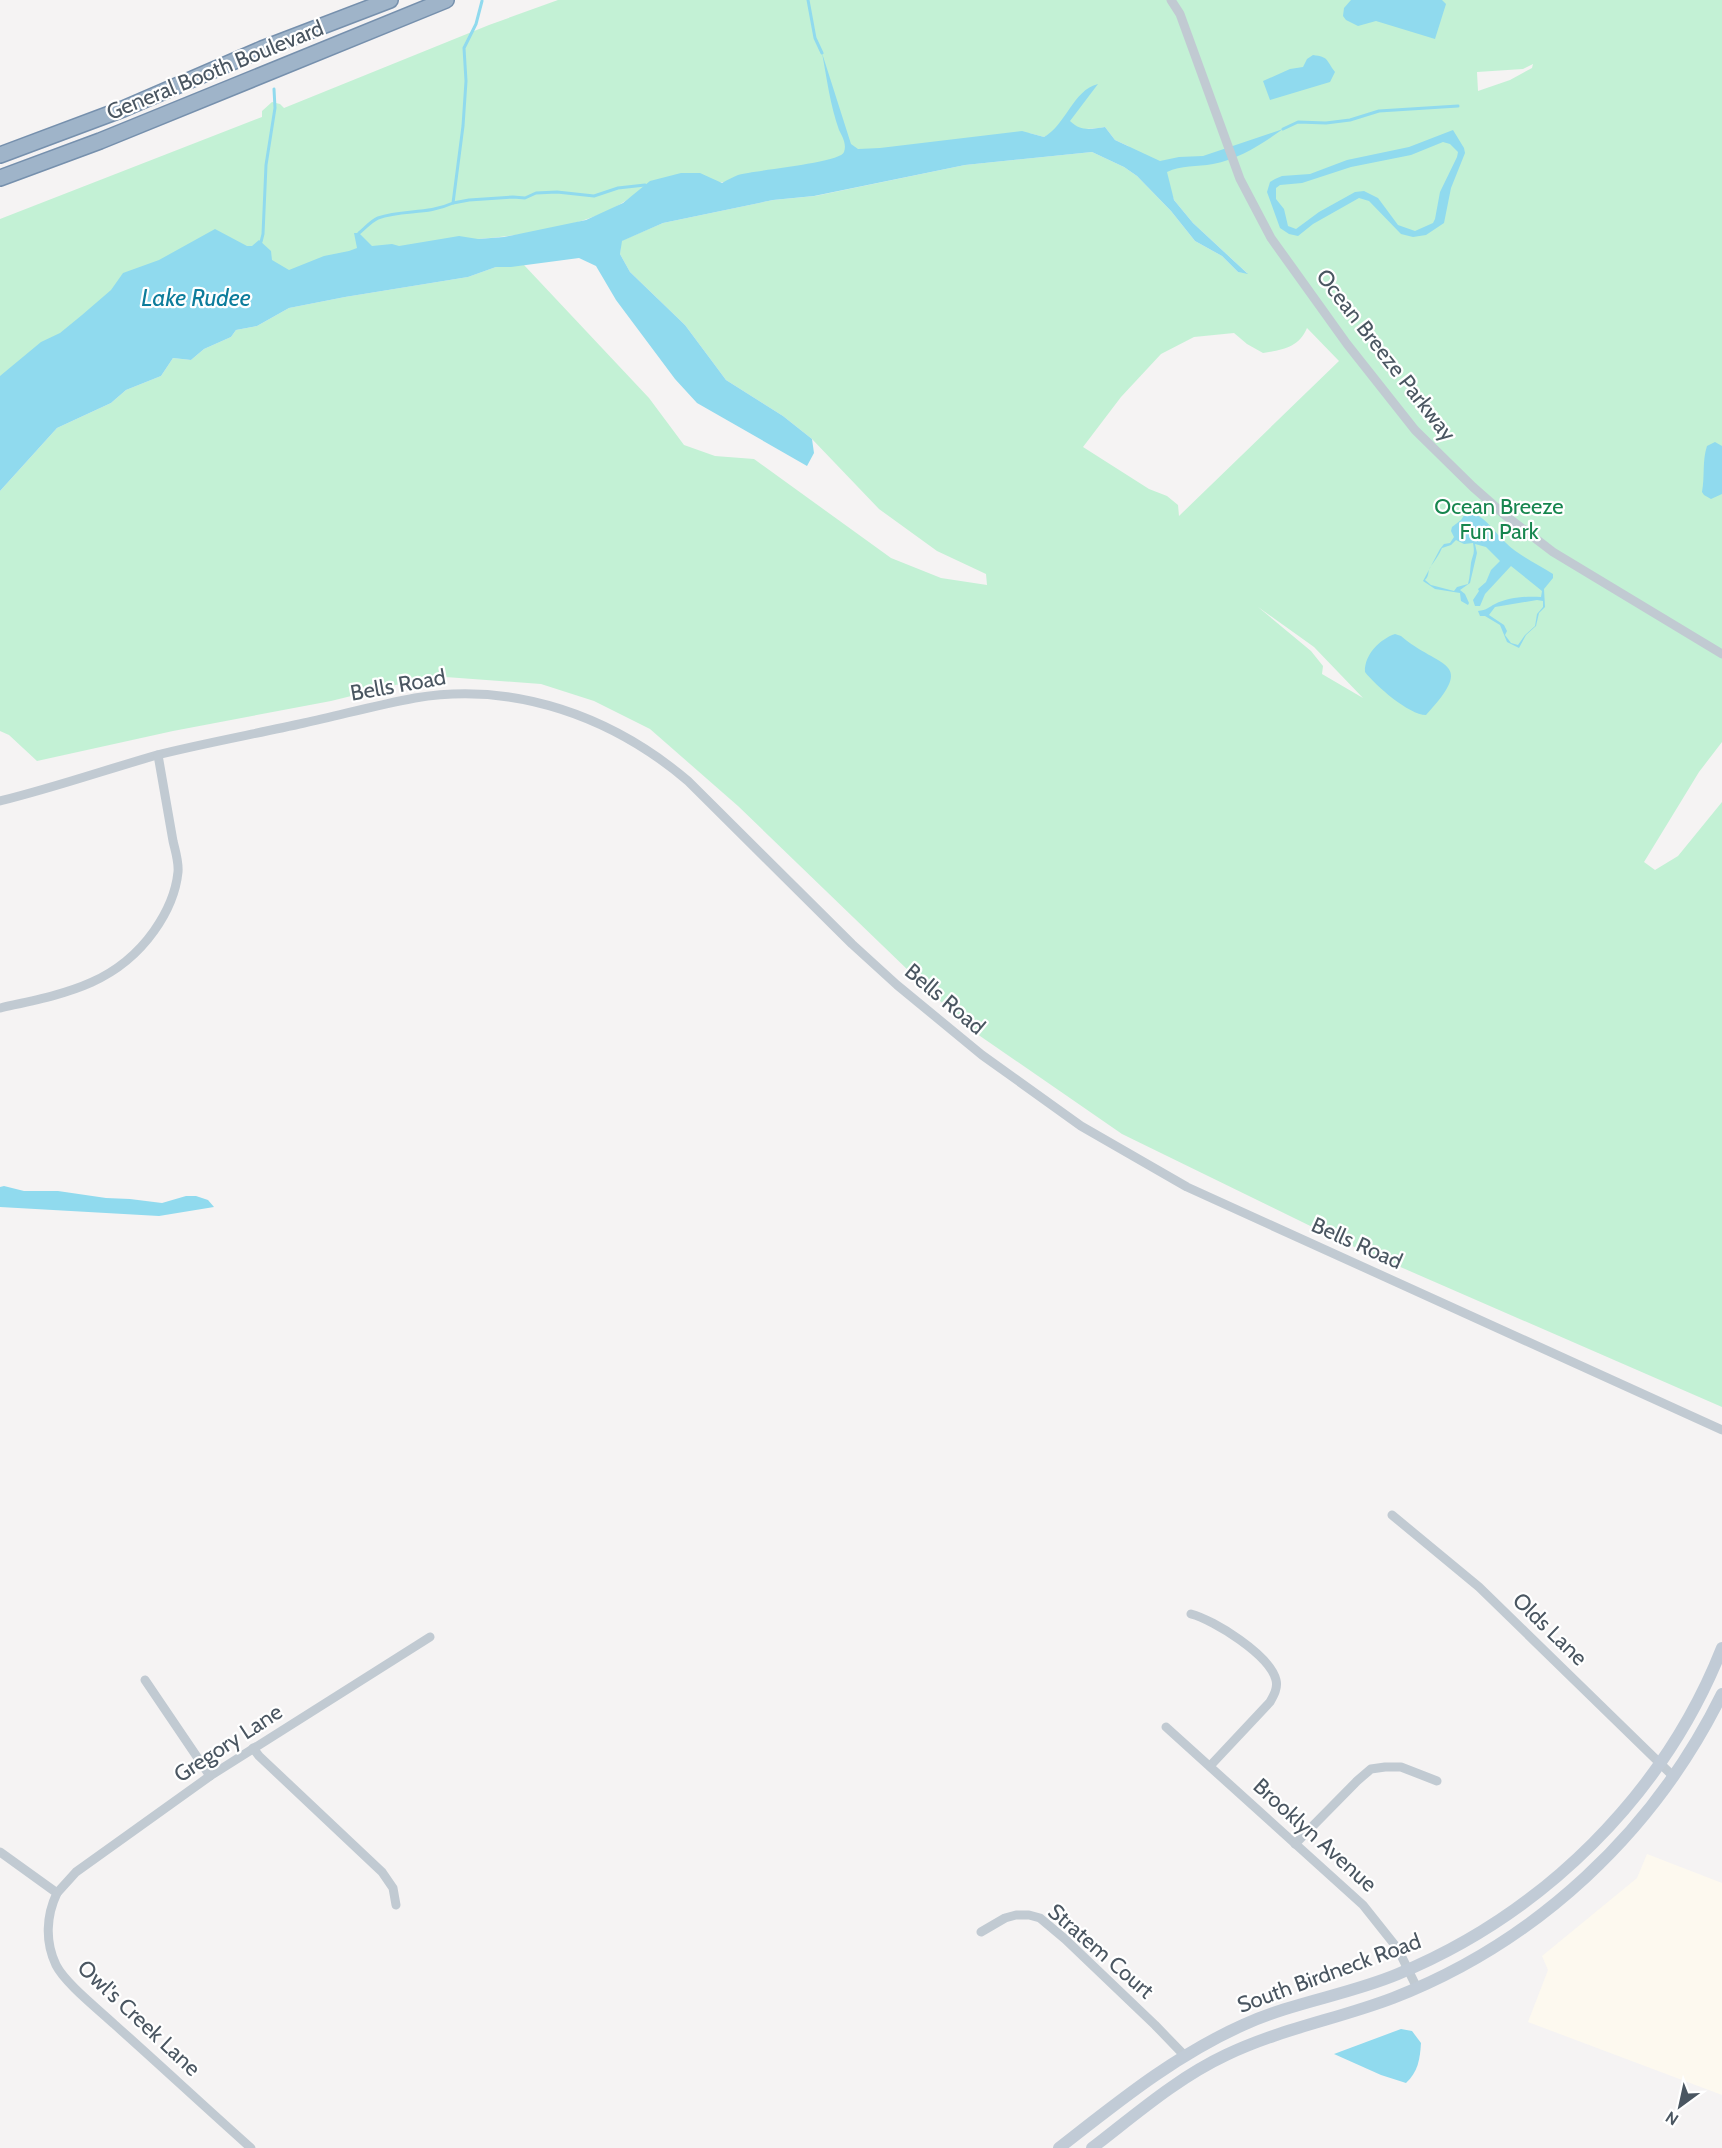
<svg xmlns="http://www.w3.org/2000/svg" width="1722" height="2148" font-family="Cabin,sans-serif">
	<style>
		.commercial { fill: #fdf9ef }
		.green { fill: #c3f1d5; fill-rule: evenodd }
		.water { fill: #90daee; fill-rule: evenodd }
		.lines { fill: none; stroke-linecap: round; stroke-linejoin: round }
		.stream { stroke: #90daee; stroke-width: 3 }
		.trunk-casing { stroke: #7690ad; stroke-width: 18 }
		.minor { stroke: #c1cad2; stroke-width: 9 }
		.secondary { stroke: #c1cbd6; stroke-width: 12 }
		.trunk { stroke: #9fb4c9; stroke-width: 15 }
		.labels { text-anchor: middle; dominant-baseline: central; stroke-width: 4.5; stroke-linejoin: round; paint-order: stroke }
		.street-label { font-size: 22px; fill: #4a5661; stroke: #fff }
		.park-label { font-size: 22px; fill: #17864f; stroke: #fff }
		.water-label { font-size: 24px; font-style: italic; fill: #0c7c9b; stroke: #fff }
	</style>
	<rect width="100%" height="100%" fill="#f5f3f3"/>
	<path class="commercial" d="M1647,1854L1722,1883V2095L1528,2022L1548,1970L1542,1956L1637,1878Z"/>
	<path class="green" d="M558,0H1722V742L1699,772L1644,862L1655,870L1678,856L1722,802V1407L1343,1242L1122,1134L967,1027L738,806L650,729L594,701L541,684L432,676L331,701L173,731L37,761L9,735L0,731V491L57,428L111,403L126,390L161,376L173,358L191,360L204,349L231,337L236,330L257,326L289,308L345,297L468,277L496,267L524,265L649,398L684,445L715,456L754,459L891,558L941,578L987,585L986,574L937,551L879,509L812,439L783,416L726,380L685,325L630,272L620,254L621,241L663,223L773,200L815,196L965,165L1092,152L1124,167L1137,176L1171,211L1195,241L1222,256L1238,272L1247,273L1193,223L1174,200L1170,189L1128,146L1115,140L1105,127C1084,131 1063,126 1044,137L1029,133L631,197C595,225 522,236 478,239L277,296L0,439V219L262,117V111L272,102L280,104L284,108L489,25ZM1533,64L1532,68L1510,80L1478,91L1477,72L1523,69ZM1307,328L1339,361L1179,516L1178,505L1167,496L1149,489L1083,447L1121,397L1161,354L1194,337L1234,333L1247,344L1263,353C1283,350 1299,347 1307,328ZM1258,607L1314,647L1363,698L1322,674L1323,666L1311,651Z"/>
	<g class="water">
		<path d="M1351,0H1442L1446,4L1435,39L1376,21L1358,26L1346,20L1343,16L1344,8Z"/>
		<path d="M822,53L851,144L858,149L880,148L1022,131L1044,137C1066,125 1073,90 1098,84L1070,121C1081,132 1091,129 1105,127L1115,140L1160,161L1179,157L1203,156L1283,129C1262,144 1239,159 1213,164C1197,167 1181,165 1167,172L1174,200L1193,223L1248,274L1238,272L1222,256L1195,241L1171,211L1137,176L1124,167L1092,152L965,165L814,196L773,200L663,223L622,241L620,254L630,272L685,325L726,380L783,416L812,439L814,453L807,466L697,403L675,379L616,300L596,266L579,258L511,267H496L468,277L345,297L289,308L257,326L236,330L231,337L204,349L191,360L173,358L161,376L126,390L111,403L57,428L0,491V376L41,342L60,333L82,315L111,290L123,273L159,260L215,229L247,246H252L259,240L271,251L272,260L289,270L324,256L349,251L357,248L354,233H359L372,246L392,244L399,246L459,236L478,239L504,237L586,220L623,203L650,181L681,173H700L722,183C727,180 733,177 738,175C754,170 841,163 844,152C847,144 842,136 839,130C830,105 827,79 822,53Z"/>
		<path d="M1313,55C1329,57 1326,60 1335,72L1330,82L1270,100L1263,81L1290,69L1303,67L1307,59Z"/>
		<path d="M1453,130L1464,148L1465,153L1451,188L1444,223L1426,235L1413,237L1401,234L1369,201L1359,198L1313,224L1298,236L1289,234L1280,228L1267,192L1270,182L1275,179L1282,176L1310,174L1347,160L1409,147ZM1443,142L1450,144L1458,152L1457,157L1440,192L1435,219L1433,223L1415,231L1398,225L1378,198L1364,191L1355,192L1319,212L1296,229L1288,226L1284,209L1276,199V188L1280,185L1302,183L1351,167L1411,155Z"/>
		<path d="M1715,442L1722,446V494L1711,499L1704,495L1702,492C1705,476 1702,461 1707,446Z"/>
		<path d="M1466,512C1484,513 1494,532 1506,543C1519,556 1538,564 1553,574V578L1544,589L1545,607L1539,613L1536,626L1526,635L1519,648L1507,642L1500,625L1485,616H1480L1478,611C1487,610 1489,607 1495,604C1509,597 1528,596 1541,597L1542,591L1511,566L1485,594L1480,606H1475L1473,600L1479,591L1478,589L1486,582L1491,570L1500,561L1486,547L1475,544L1477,553L1470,583L1460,590L1465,594L1469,603L1468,605L1461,601L1460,593L1435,589L1423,581L1440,549L1444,544L1450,543L1454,537L1451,531L1452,527L1461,520ZM1456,540L1464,544L1473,543C1475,554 1473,554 1471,563C1470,570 1470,577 1468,584L1457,587L1454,591L1431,585L1425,580C1430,575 1427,571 1431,566C1435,560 1439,555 1442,548L1451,545ZM1537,600L1543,601V607L1537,614L1535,626L1525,635L1518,645L1511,643L1505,635L1507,631L1504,625L1489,615L1495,607Z"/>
		<path d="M1395,634L1401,636C1439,669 1478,659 1426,715C1409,715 1375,685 1365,672C1364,655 1380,639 1395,634Z"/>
		<path d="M4,1186L24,1191H58L106,1198L130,1199L162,1203L186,1196H196L208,1200L214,1207L159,1216L0,1207V1187Z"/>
		<path d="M1401,2029L1412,2031L1421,2043C1420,2059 1418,2072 1406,2083L1381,2075L1334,2054Z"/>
	</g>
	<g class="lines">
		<g class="stream">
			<path d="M808,0L815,38L822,53"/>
			<path d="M1283,129L1298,122L1326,123L1350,120L1379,111L1458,106"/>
			<path d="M453,203L469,200L513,197L525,198L536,193L557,192L594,196L618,188L645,185"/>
			<path d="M359,233C364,229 371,221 378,218C403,209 427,215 453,203L463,126L466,81L464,48L476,24L482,1"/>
			<path d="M261,242L263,234L266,165L275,108L274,89"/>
		</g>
		<defs>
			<g id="trunk">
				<path d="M0,155L123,109L262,49L390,0"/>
				<path d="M0,178L100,141L446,0"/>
			</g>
		</defs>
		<use href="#trunk" class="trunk-casing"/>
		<g class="minor">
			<path d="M1171,0L1180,14L1240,179L1271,238L1347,344L1415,430L1473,487L1506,516L1553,552L1722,654"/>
			<path d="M0,801C53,788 105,770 157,755C205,743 255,734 304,723C341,715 377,705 415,698C515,681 613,717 688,781L852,944L897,985L982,1055L1081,1126L1187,1187L1722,1430"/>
			<path d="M0,1008C62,994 115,986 154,931C166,914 176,892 178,872C179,862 175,850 173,841C168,812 163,784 158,755"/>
			<path d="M1392,1515L1479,1587L1674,1777"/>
			<path d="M1191,1614C1214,1620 1270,1655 1276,1680C1278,1688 1274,1695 1270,1702L1210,1766"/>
			<path d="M145,1680L210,1776"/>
			<path d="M1166,1727L1363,1905L1398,1949L1417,1988"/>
			<path d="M253,1748L259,1756L382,1872L393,1888L396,1905"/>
			<path d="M1295,1844L1357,1781L1371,1769L1385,1767H1401L1437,1781"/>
			<path d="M0,1852L57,1893C46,1916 45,1942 56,1965C65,1983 98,2009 114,2024C160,2065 205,2107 251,2148"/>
			<path d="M57,1893L76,1872L210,1776L430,1637"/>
			<path d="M981,1932L1005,1918L1016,1915H1029L1040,1918L1065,1939L1155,2025L1184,2055"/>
		</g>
		<g class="secondary">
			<path d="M1059,2148C1118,2102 1174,2056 1243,2025C1293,2002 1348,1995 1398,1974C1543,1914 1664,1795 1722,1648"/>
			<path d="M1092,2148C1135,2115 1177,2078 1226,2055C1280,2029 1338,2019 1393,1998C1537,1942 1654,1832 1722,1694"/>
		</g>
		<use href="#trunk" class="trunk"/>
	</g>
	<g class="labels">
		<g class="street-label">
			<text transform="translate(215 70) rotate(-22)">General Booth Boulevard</text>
			<text transform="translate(1386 355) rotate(52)">Ocean Breeze Parkway</text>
			<text transform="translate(398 685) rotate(-10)">Bells Road</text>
			<text transform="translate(945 999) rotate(40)">Bells Road</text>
			<text transform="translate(1357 1243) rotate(24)">Bells Road</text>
			<text transform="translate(1550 1629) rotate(44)">Olds Lane</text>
			<text transform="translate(228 1743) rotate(-33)">Gregory Lane</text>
			<text transform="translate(1315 1835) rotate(42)">Brooklyn Avenue</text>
			<text transform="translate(1101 1951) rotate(41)">Stratem Court</text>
			<text transform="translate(1329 1973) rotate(-20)">South Birdneck Road</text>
			<text transform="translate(139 2018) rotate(43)">Owl's Creek Lane</text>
		</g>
		<g class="park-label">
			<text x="1499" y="506">Ocean Breeze<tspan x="1499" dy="25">Fun Park</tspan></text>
		</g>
		<g class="water-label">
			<text x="196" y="297">Lake Rudee</text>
		</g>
	</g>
	<g transform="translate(1680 2106) rotate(213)" stroke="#ffffff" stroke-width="4.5" paint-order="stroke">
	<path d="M0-4.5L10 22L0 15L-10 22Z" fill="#4a5661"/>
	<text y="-9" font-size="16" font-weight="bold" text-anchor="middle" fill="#4a5661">N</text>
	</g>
</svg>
